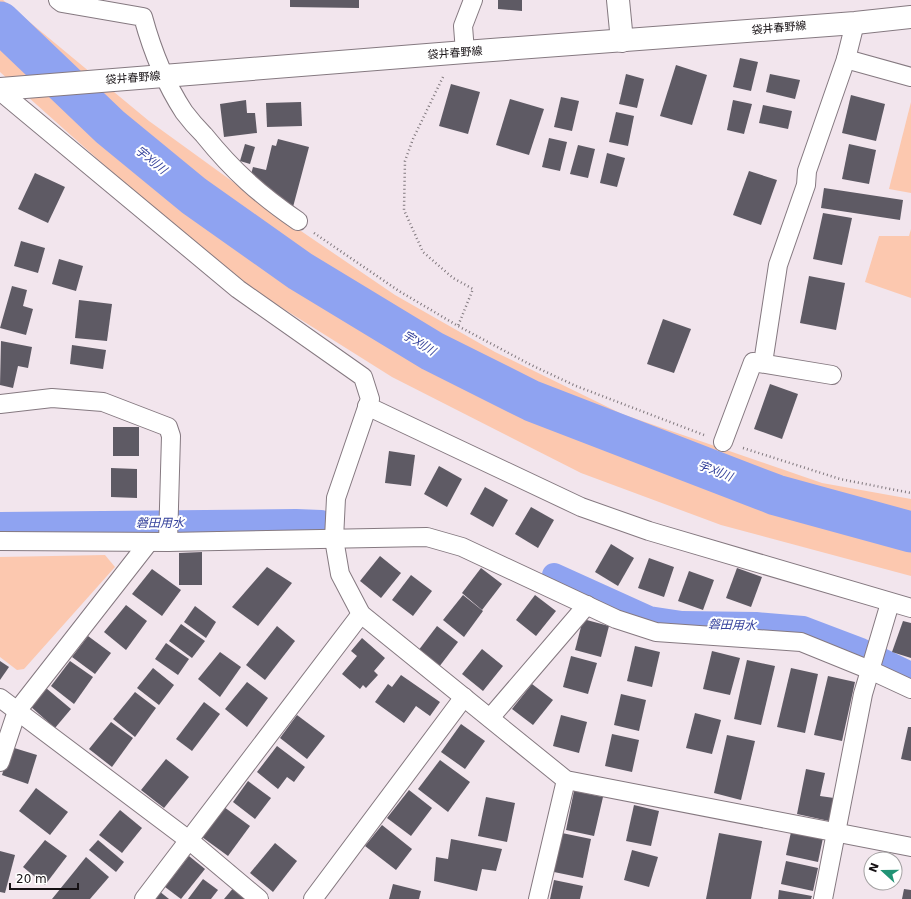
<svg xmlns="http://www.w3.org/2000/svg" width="911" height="899" font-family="'DejaVu Sans','Noto Sans JP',sans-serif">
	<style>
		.green { fill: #fcc8af }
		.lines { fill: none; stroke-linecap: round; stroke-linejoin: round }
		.canal { stroke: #8fa3f1; stroke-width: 24 }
		.river { stroke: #8fa3f1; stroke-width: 41 }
		.building { fill: #5e5a64 }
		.minor-casing { stroke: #857980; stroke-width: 20 }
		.tertiary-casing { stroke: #857980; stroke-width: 24 }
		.primary-casing { stroke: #857980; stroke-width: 24 }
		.path { stroke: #7f777c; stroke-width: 2.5; stroke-dasharray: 1 3; stroke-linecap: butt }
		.minor { stroke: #fff; stroke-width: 18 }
		.tertiary { stroke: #fff; stroke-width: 22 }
		.primary { stroke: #fff; stroke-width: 22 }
		.labels { text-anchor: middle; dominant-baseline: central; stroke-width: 4; stroke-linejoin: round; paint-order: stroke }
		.street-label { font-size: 11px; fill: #161114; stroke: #fff }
		.water-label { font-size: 12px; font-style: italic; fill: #34419b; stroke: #fff }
	</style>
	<rect width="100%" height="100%" fill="#f2e5ed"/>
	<g class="green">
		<path d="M0,0H3L149,121L298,229L395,295L495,352L622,414L822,483L911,499V576L721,525L581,473L392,377L222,270L0,72Z"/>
		<path d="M911,102V193L889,189Z"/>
		<path d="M911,229V298L865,282L879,236H909Z"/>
		<path d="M105,555L115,567L24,669L17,670L0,657V557Z"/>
	</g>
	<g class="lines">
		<g class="canal">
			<path d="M0,524L296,521L321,522"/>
			<path d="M554,575L649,618L682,623L756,624L803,628L861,650L911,674"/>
		</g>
		<path class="river" d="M0,22L110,127L194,196L300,271L432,351L532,401L776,495L911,532"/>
	</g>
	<g class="building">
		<path d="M290,0H359V8L290,7Z"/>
		<path d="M498,0H522V11L498,9Z"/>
		<path d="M740,58L758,62L751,91L733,87Z"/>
		<path d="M676,65L707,75L692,125L660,116Z"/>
		<path d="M626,74L644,79L637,108L619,104Z"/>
		<path d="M770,74L800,80L795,99L766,92Z"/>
		<path d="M451,84L480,92L468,134L439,126Z"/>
		<path d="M851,95L885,104L876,141L842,133Z"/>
		<path d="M561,97L579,101L572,131L554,127Z"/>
		<path d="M510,99L544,109L529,155L496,145Z"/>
		<path d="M246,100L247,113H255L257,133L224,137L220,104Z"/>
		<path d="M733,100L752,104L744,134L727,130Z"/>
		<path d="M301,102L302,126L267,127L266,103Z"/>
		<path d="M763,105L792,111L788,129L759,123Z"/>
		<path d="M616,112L634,116L628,146L609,142Z"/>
		<path d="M549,138L567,142L560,171L542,167Z"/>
		<path d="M278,139L309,147L293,207L250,178L253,167L266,170L272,145L276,146Z"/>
		<path d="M245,144L255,147L250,164L240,161Z"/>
		<path d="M849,144L876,150L869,184L842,179Z"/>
		<path d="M578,145L595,149L588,178L570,174Z"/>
		<path d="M607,153L625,158L617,187L600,183Z"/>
		<path d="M749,171L777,180L761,225L733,215Z"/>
		<path d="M35,173L65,187L48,223L18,209Z"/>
		<path d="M824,188L903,200L900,220L821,208Z"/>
		<path d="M823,213L852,218L842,265L813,259Z"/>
		<path d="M21,241L45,248L38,273L14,266Z"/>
		<path d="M59,259L83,266L76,291L52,284Z"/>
		<path d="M809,276L845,283L836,330L800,323Z"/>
		<path d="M12,286L27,290L23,306L33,309L26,335L0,328Z"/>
		<path d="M79,300L112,304L107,341L75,338Z"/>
		<path d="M663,319L691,329L674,373L647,364Z"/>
		<path d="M1,341L32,347L28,368L18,366L13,388L0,385Z"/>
		<path d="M72,345L106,350L103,369L70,364Z"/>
		<path d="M770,384L798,394L782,439L754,429Z"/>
		<rect x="113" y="427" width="26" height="29"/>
		<path d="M389,451L415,455L411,486L385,483Z"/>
		<path d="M439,466L462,479L447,507L424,494Z"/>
		<path d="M111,468L137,469V498L111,497Z"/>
		<path d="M485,487L508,500L493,527L470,514Z"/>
		<path d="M531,507L554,520L538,548L515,534Z"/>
		<path d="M611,544L634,558L618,586L595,572Z"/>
		<path d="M202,552V585H179V553Z"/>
		<path d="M380,556L401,573L381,598L360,581Z"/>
		<path d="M649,558L674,567L664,597L638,588Z"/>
		<path d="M267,567L292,583L258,626L232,607Z"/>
		<path d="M481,568L502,584L482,610L462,593Z"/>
		<path d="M737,568L762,577L751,607L726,598Z"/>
		<path d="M152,569L181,590L162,616L132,594Z"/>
		<path d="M689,571L714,580L703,610L678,601Z"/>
		<path d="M411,575L432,591L413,616L392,600Z"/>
		<path d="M463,595L483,611L464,637L443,620Z"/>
		<path d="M535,595L556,611L536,636L516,620Z"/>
		<path d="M126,605L147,621L126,650L104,632Z"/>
		<path d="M195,606L216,622L206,638L184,622Z"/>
		<path d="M583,619L609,626L601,657L575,650Z"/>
		<path d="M903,621L911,623V658L892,652Z"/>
		<path d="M181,624L205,641L192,658L169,641Z"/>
		<path d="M277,626L295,641L265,680L246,665Z"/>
		<path d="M437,626L458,642L439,667L418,651Z"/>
		<path d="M88,636L111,653L95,674L72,657Z"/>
		<path d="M362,638L385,658L374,671L378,675L366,688L363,685L360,689L342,674L357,656L351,651Z"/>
		<path d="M166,643L189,659L178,675L155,659Z"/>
		<path d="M635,646L660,652L652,687L627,681Z"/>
		<path d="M482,649L503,666L483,691L462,674Z"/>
		<path d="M712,651L740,658L730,695L703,689Z"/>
		<path d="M220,652L241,667L220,697L198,679Z"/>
		<path d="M571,656L597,663L588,694L563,687Z"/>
		<path d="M747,660L775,666L761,725L734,719Z"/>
		<path d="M0,661L9,667L0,680Z"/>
		<path d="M70,661L93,677L74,704L51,686Z"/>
		<path d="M153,668L174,685L159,705L137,688Z"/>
		<path d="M791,668L818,674L805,733L777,727Z"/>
		<path d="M401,675L440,702L430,716L416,706L404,723L375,702L388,684L392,687Z"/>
		<path d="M828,676L855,682L842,741L814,735Z"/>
		<path d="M247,682L268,698L247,727L225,709Z"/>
		<path d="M532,684L553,700L533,725L512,709Z"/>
		<path d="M46,688L71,709L55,728L30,706Z"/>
		<path d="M135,692L156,708L135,737L113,719Z"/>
		<path d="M621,694L646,700L639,731L614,725Z"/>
		<path d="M204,702L220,714L192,751L176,739Z"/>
		<path d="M695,713L721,720L712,754L686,748Z"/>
		<path d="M297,715L325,736L307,759L280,738Z"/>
		<path d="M561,715L587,722L579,753L553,746Z"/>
		<path d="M111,722L133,738L112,767L89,749Z"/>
		<path d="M461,724L485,741L465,769L441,752Z"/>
		<path d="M908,727H911V761L901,759Z"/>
		<path d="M612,734L639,740L632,772L605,766Z"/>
		<path d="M727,735L755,741L741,800L714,793Z"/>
		<path d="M277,746L305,767L294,782L287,777L278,789L257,772Z"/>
		<path d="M11,747L37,755L28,784L2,775Z"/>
		<path d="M166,759L189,777L164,808L141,790Z"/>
		<path d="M440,760L470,782L448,812L418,789Z"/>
		<path d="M806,769L825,773L820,796L834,798L829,821L797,814Z"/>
		<path d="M248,781L271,798L255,819L233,802Z"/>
		<path d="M36,788L68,812L50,835L19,811Z"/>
		<path d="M409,790L432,808L411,836L387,818Z"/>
		<path d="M574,791L603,797L594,836L566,830Z"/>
		<path d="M486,797L515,803L507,842L478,836Z"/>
		<path d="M634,805L659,811L651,846L626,841Z"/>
		<path d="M224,807L250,826L228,856L202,837Z"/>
		<path d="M120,810L142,828L122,853L99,835Z"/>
		<path d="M382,825L412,849L396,870L365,846Z"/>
		<path d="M791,832L823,838L818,862L786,855Z"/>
		<path d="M562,833L591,839L583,878L554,872Z"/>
		<path d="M719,833L762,841L751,899H706Z"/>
		<path d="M451,839L502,849L496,871L482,869L477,891L434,881L436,857L448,859Z"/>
		<path d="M45,840L67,856L45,885L23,867Z"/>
		<path d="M98,840L124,862L116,872L89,850Z"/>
		<path d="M275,843L297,861L273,892L250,873Z"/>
		<path d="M632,850L658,857L649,887L624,880Z"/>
		<path d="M0,851L15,855L5,893L0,892Z"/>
		<path d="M189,856L205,869L181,899L165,887Z"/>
		<path d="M86,857L109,877L90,899H52Z"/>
		<path d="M786,861L818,868L813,891L781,884Z"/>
		<path d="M203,879L218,890L211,899H188Z"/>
		<path d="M554,880L583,886L580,899H550Z"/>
		<path d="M393,884L421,891L419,899H389Z"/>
		<path d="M235,886L251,899H224Z"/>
		<path d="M904,889L911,890V899H902Z"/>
		<path d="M779,890L812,896L811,899H778Z"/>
		<path d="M159,891L169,899H153Z"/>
	</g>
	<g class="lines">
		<defs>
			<g id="minor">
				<path d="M58,0L62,3L143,17C152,50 165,83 184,112C190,120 197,128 204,135C233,171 260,195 298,221"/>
				<path d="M465,52L463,26L473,0"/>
				<path d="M846,59L911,77"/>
				<path d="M0,91L238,289L363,377L370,399L336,498L334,539L340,574L361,614L566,780L911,847"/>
				<path d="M763,363L778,265L806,185L807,171L846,59L855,23"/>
				<path d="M0,404L52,398L103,402L168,427L171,436L168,542"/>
				<path d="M367,406L581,507L649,531L911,608"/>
				<path d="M723,442L753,362L832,375"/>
				<path d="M0,541L168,542L427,537L462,547L616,619L656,632L801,642L870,670L911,689"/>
				<path d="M0,698L190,841L259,899"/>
				<path d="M490,718L587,605"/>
				<path d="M0,762L17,711L149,542"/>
				<path d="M144,899L361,614"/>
				<path d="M313,899L464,697"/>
				<path d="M538,899L566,780"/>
				<path d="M823,899L863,694L890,603"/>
			</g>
			<path id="tertiary" d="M618,0L622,41"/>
			<path id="primary" d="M0,89L465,52L855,23L911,17"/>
		</defs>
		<use href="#minor" class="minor-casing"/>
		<use href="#tertiary" class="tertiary-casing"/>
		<use href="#primary" class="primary-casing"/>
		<g class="path">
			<path d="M443,77L413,139L405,161L404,210L423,252L453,278L473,289L458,326"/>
			<path d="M314,233L399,291L458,326L531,365L576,386L704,435"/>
			<path d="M743,448L840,479L911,493"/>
		</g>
		<use href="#minor" class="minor"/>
		<use href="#tertiary" class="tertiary"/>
		<use href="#primary" class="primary"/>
	</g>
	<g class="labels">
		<g class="street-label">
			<text transform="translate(779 28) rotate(-5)">袋井春野線</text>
			<text transform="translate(455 53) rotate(-4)">袋井春野線</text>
			<text transform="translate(133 78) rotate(-4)">袋井春野線</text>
		</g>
		<g class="water-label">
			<text transform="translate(151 160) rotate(39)">宇刈川</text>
			<text transform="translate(419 343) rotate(31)">宇刈川</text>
			<text transform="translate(715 471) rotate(21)">宇刈川</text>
			<text x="160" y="523">磐田用水</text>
			<text transform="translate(732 625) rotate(2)">磐田用水</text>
		</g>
	</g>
	<g transform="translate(883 871) rotate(291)"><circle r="19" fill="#ffffff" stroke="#a2a0a1"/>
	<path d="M0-3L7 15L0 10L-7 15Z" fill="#219375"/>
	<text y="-6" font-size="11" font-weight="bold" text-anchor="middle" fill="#161114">N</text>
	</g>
	<path d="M10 883v6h68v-6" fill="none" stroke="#161114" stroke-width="2"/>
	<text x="16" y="883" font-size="12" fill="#161114" stroke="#ffffff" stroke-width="3" paint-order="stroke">20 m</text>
</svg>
